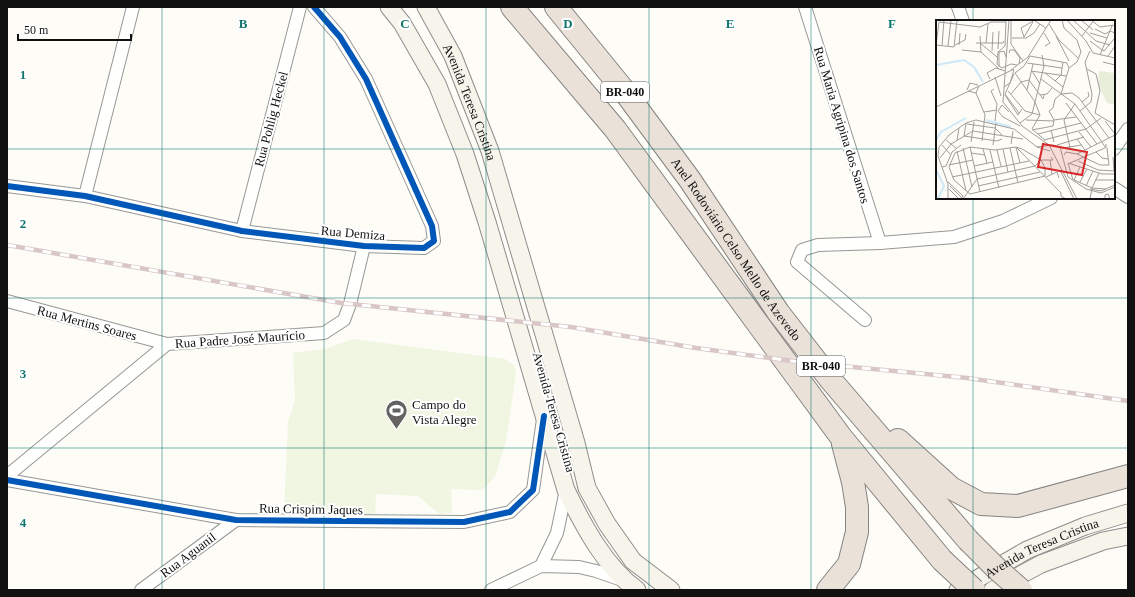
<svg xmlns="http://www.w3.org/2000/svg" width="1135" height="597" font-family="'Times New Roman',serif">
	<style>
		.pitch { fill: #f0f6e1 }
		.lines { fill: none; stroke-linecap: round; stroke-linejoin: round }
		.street-casing { stroke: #979795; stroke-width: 14 }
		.secondary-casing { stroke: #8e8d8b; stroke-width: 19 }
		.highway-casing { stroke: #858482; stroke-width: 24 }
		.street { stroke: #fffffe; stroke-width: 12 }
		.secondary { stroke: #f6f4eb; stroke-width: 17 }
		.highway { stroke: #eae1d8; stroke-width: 22 }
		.rail-casing { stroke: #d9c6c7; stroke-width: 4.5 }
		.rail { stroke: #fff; stroke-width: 3; stroke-dasharray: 9; stroke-linecap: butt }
		.highway-bridge-casing { stroke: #858482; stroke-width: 24; stroke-linecap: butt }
		.highway-bridge { stroke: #eae1d8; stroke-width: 22 }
		.cycleway-casing { stroke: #fff; stroke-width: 8 }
		.cycleway { stroke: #0057b8; stroke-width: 6 }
		.grid { fill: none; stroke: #0f766e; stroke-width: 1; stroke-opacity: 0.55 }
		.labels { text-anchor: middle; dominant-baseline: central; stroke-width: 4; stroke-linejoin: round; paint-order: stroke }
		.shield { fill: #fff; stroke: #585858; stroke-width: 1 }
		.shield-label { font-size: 12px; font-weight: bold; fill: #111 }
		.street-label { font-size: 13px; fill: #111; stroke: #fff }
		.poi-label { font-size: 13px; fill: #111; stroke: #fff; text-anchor: start }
		.inset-river { fill: none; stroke: #cde8f7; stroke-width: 2 }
		.inset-road { fill: none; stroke: #9f9e9b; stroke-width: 1 }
		.view { fill: #d62828; fill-opacity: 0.15; stroke: #d62828; stroke-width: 2 }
		.inset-edge { fill: none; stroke: #111; stroke-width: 2 }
		.grid-label { font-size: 13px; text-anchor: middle; font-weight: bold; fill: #0f766e; stroke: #fff; stroke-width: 4; stroke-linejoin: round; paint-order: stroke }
	</style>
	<rect width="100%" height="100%" fill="#fdfcf7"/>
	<path class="pitch" d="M353,339L505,359L514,365L516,374L506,441L495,477L482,490L451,489L452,513L439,514L418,496L376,494L375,515L284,511L288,422L295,400L293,353L325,349Z"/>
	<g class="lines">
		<defs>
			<g id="street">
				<path d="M805,7L880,243"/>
				<path d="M958,7L963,21"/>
				<path d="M1114,149L1128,129"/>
				<path d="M7,186L85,196L242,231L364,246L424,248L434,241L432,226L366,79L340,37L314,7"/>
				<path d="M1114,188L1128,197"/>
				<path d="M85,196L133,7"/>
				<path d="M242,231L300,7"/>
				<path d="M7,301L167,344"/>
				<path d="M865,320L797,262L802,250L818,245L880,243L954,237L1003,221L1051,198"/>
				<path d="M7,476L167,344L324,333L344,320L350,304L364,246"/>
				<path d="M7,480L236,520L464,522L510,512L533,490L543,419"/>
				<path d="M541,566L557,533L566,490"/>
				<path d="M141,590L236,520"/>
				<path d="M491,590L541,566L579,567L596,571L622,580"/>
			</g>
			<g id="secondary">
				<path d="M389,7L402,23L437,84L465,154L487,222L566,490C583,525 605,567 637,590"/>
				<path id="s1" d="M426,7L453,56L490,151L576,443L587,488L607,524L633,561L671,590"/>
				<path id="s2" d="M958,590L1027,550L1085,526L1128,513"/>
				<path d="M993,590L1041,564L1103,541L1128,536"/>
			</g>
			<g id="highway">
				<path d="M512,7L615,129L841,437L942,560"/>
				<path id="s3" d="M556,7L622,88L690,180L778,312L830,379L968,540"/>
				<path d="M898,440L951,488L981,504L1018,506L1128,476"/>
				<path d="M828,590L849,564L857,532V507L853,482L843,444"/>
			</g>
		</defs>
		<use href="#street" class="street-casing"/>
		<use href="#secondary" class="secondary-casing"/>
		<use href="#highway" class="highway-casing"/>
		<use href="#street" class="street"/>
		<use href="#secondary" class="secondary"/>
		<use href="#highway" class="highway"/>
		<defs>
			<path id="rail" d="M7,245L341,303L571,327L696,348L800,362L967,378L1128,401"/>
		</defs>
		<use href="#rail" class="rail-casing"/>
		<use href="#rail" class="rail"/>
		<defs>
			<g id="highway-bridge">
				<path d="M968,540L997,569L1021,590"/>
				<path d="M942,560L974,590"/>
			</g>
		</defs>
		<use href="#highway-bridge" class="highway-bridge-casing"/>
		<use href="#highway-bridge" class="highway-bridge"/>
		<defs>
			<g id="cycleway">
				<path d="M7,186L85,196L242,231L364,246L424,248L434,241L432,226L366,79L340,37L314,7"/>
				<path d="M7,480L236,520L464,522L510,512L533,490L544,416"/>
			</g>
		</defs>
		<use href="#cycleway" class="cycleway-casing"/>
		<use href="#cycleway" class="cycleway"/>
	</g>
	<path class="grid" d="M162,7V590M324,7V590M486,7V590M649,7V590M811,7V590M973,7V21M7,149H937M1114,149H1128M973,198V590M7,298H1128M7,448H1128"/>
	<defs>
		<symbol id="stadium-pin" viewBox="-11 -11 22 30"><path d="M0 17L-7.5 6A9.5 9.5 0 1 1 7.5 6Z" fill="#646362" stroke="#fff"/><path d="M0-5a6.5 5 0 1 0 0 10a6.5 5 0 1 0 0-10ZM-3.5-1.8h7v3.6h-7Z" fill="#fff"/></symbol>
	</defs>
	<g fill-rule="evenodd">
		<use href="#stadium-pin" x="384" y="398" width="25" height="34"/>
	</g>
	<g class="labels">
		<g class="shield">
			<rect x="601" y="82" width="48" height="20" rx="3"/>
			<rect x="797" y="356" width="48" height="20" rx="3"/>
		</g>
		<g class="shield-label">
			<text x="625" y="92">BR-040</text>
			<text x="821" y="366">BR-040</text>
		</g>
		<g class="street-label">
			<text stroke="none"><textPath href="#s1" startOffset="105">Avenida Teresa Cristina</textPath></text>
			<text transform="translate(271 119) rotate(-75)">Rua Pohlig Heckel</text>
			<text transform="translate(842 125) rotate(73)">Rua Maria Agripina dos Santos</text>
			<text transform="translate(353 233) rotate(5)">Rua Demiza</text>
			<text stroke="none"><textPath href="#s3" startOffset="302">Anel Rodoviário Celso Mello de Azevedo</textPath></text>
			<text transform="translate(87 323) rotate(15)">Rua Mertins Soares</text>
			<text transform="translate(240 339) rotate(-4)">Rua Padre José Maurício</text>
			<text transform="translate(554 412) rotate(74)">Avenida Teresa Cristina</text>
			<text transform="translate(311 509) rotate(1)">Rua Crispim Jaques</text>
			<text stroke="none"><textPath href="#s2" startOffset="94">Avenida Teresa Cristina</textPath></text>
			<text transform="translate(188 555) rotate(-37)">Rua Aguanil</text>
		</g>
		<g class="poi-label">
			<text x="412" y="404">Campo do<tspan x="412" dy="15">Vista Alegre</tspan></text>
		</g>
	</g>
	<g transform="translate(936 20)">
		<rect width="179" height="179" fill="#fdfcf7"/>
		<path d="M163,51L179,53V85L171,83L162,65Z" fill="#e9eedb"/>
		<path class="inset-river" d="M0,45L28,40L38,47L47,62M50,100L75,107M0,120L5,112L30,98M0,150L8,166L2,179"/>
		<path class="inset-road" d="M70,0L69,26L62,32L61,44L66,48L75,44L81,45M73,0L67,82L86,106L113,125L141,179M75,0V24L87,41M131,0L150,21L157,33L179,38M137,0L160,21L174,25M145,0L157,10M155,0L164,7L179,5M99,1L110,8M3,2L44,7L55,2H70M113,4L123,20L143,39M159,9L169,14L174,11L179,13M108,13L114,23L109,26M154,13L171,18M44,16L45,32M120,16L133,41M146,16L158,0M88,17L85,8L99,0M88,17L97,2M76,18H90L98,13L104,4M154,21L166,30M40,23H67L68,21M44,23L61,37M50,23L52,4M0,25L18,27L21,0M0,25L3,2M19,25L29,20L30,14M23,25L24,13M6,26L8,0M12,26L15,0M62,29L63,11M26,30L45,32L63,49M166,30L168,31L178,19M56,31L57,12M73,33L74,30H78L84,38L83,44M164,35L176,6M94,36L131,43L133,48M172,36L179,26M167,42L179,45M91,43L126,48M63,47V32L68,31L70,37M151,49L160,54L164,71L159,93L179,105M75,50L92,37L115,0M95,51L130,56M96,51L104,64M79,53L99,82L104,95M79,53L88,46L94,36M109,53L127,67M78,54L69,74L83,93M59,57L65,76M54,59L51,53L60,48L69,51M105,59L139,84L170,128V124M119,61L125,55L127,42M68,67L74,63L78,50M58,69L55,71L61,84L59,101M31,70L34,63L42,65M91,70L97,44M32,71L40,73L43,66M72,71L89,91L104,95M40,73L49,95L46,121M75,74L85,62L93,60L107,79L108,75M125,74L133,48L141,42L145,32L141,20L128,8L126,0M125,74L136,73L143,78L173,118M69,75L82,95L86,89M104,75L111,74L116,68M146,82L153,76L152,72M130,83L161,124M0,87L78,49M62,91L67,97L84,106M62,91L66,85L73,92M144,91L155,82L156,74L149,42L154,31M48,92L61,90M90,100L118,101M118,100L140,97M169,101L179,114M30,103L28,116L61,121L66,119M84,103L96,94L108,46L106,35M31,104L59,108L66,115M96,109L104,95M96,110L117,106L118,100L113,91L117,88L119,79L125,74M97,110L109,120M115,110L118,122M143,112L155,127M102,114L145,103M141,119L149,130M10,120L20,128M21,120L23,108M108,120L150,109L165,98M35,122L38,102M75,124L77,111M6,125L14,134M57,125L60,103M121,125L148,117M34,127L59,130L80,127L86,129L105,140L109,148V156L34,174L18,160L13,147L19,133ZM34,127L44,172M80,127L84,143M101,127L114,131M27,128L36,167M74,128L82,163M81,128L125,173V176L130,179M126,128L146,125M134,128L128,100L139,84M47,129L51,143M67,129L72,152M54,130L63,168M61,130L65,146M21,131L30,171M160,132L166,138L172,139M35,133L49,135M141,134L179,115M128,135L130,132L141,134L164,145H173L171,128M177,137L178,151M4,138L15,124L37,111L87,119M114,140L116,154M142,141L162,150L179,151M134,143L169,128M13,145L37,140M38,146L57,142M99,146L105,140H117L115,137M6,147L10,146L16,132L25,125M144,147L138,160L156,168L163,153M125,152L138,179M16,157L93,141M110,157L121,152L123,158M137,160L132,143L166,154H179M160,160H179M12,162L27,176L25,179M144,162L151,149M14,166L26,178M42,166L104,152M150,166L157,151M13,169L23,179M154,169L165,171L179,165M12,179V164L2,136L3,127L13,115L30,103L40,100L78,109L101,127L117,125L124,127L132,157L150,169L165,173L179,167M27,179L41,159L99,146M154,179L156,168L170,169M169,179V175L172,174L174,179"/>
		<path class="view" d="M107,124L151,132L146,155L102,147Z"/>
		<rect width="179" height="179" class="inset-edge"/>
	</g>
	<g class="grid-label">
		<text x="243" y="28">B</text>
		<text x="405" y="28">C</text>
		<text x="568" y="28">D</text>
		<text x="730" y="28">E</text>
		<text x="892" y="28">F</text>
		<text x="23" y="79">1</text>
		<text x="23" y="228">2</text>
		<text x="23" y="378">3</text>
		<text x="23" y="527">4</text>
	</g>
	<rect width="1135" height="597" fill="none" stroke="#111111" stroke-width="16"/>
	<path d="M18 34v6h113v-6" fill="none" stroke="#111111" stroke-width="2"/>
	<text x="24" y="34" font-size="12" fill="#111111" stroke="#ffffff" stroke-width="3" paint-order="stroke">50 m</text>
</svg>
